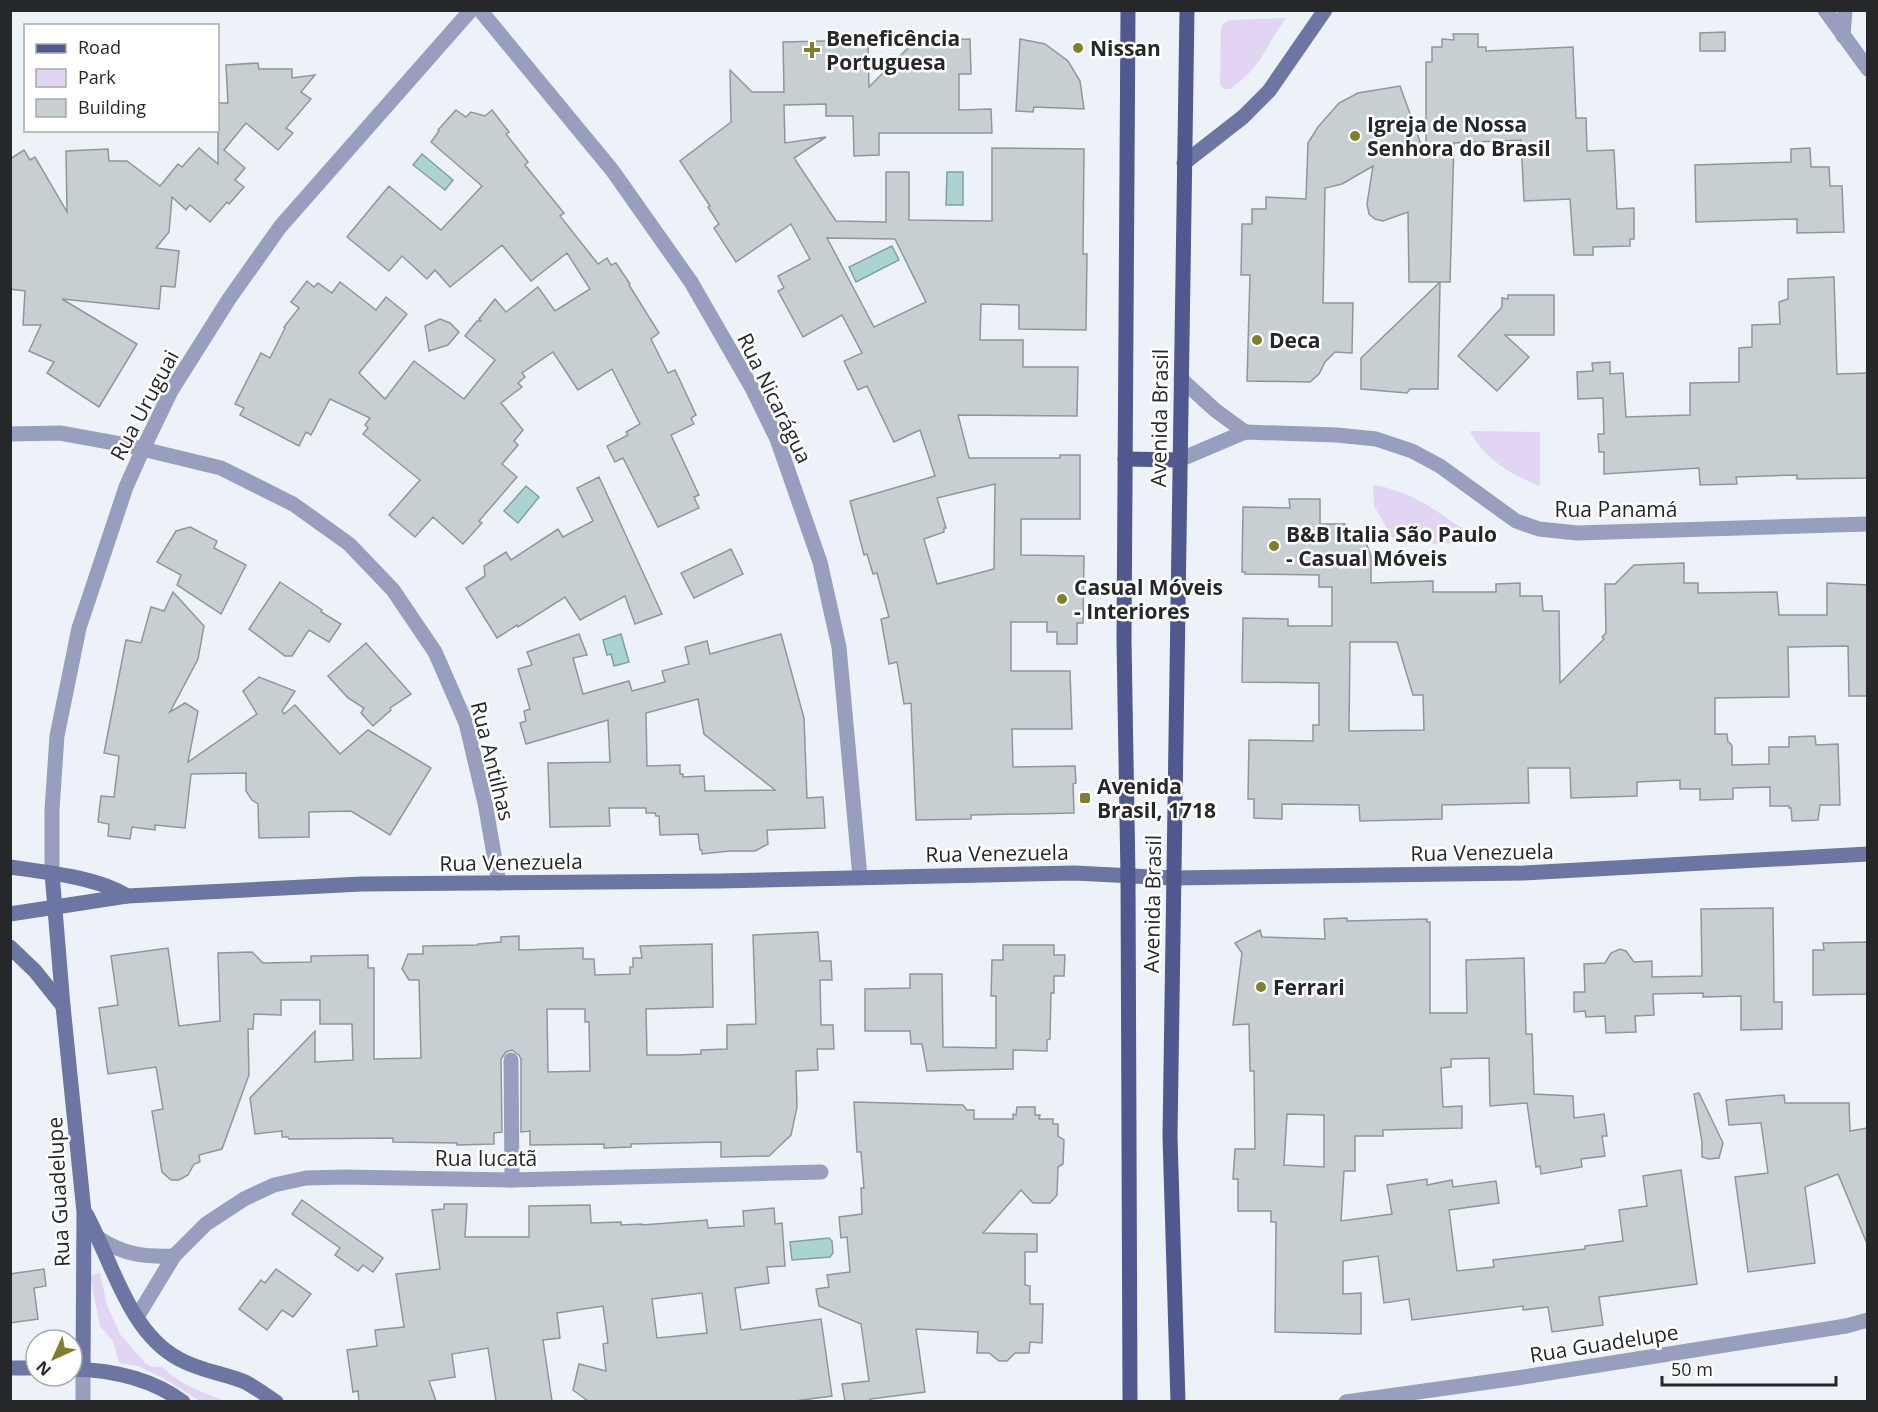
<svg xmlns="http://www.w3.org/2000/svg" width="1878" height="1412" font-family="'Open Sans',sans-serif">
	<style>
		.green { fill: #e2d5f4 }
		.water { fill: #a9d4d1; stroke: #81a09f; stroke-width: 1.5 }
		.building { fill: #c7cfd2; stroke: #8f9799; stroke-width: 1.5; fill-rule: evenodd }
		.lines { fill: none; stroke-linecap: round; stroke-linejoin: round }
		.street { stroke: #979ebe; stroke-width: 15 }
		.secondary { stroke: #6d75a3; stroke-width: 15 }
		.primary { stroke: #50588f; stroke-width: 15 }
		.poi-dot { fill: #817f27; stroke: #fff; stroke-width: 2 }
		.labels { text-anchor: middle; dominant-baseline: central; stroke-width: 5; stroke-linejoin: round; paint-order: stroke }
		.poi-label { font-size: 21px; font-weight: bold; fill: #252729; stroke: #fff; text-anchor: start }
		.street-label { font-size: 21px; fill: #252729; stroke: #fff }
	</style>
	<rect width="100%" height="100%" fill="#ecf2f8"/>
	<g class="green">
		<path d="M1286,18C1264,48 1263,66 1230,89H1223L1220,84L1221,28L1223,24L1229,20Z"/>
		<path d="M1470,431L1540,432V486C1511,475 1484,459 1470,431Z"/>
		<path d="M1373,485C1417,491 1447,520 1484,543L1396,544L1374,506Z"/>
		<path d="M100,1273L107,1305L120,1334L145,1363L152,1367L161,1366C182,1386 200,1391 225,1401H200L163,1378L138,1366L119,1363L113,1341L100,1326L90,1276Z"/>
	</g>
	<g class="water">
		<path d="M422,154L453,180L445,190L413,165Z"/>
		<path d="M947,172H963V205H946Z"/>
		<path d="M892,246L899,260L856,282L849,267Z"/>
		<path d="M526,486L539,497L518,523L504,511Z"/>
		<path d="M621,634L629,662L614,666L611,654L607,655L603,640Z"/>
		<path d="M829,1238L832,1241L833,1253L830,1257L792,1260L790,1242Z"/>
	</g>
	<g class="building">
		<path d="M1725,32V51H1700V33Z"/>
		<path d="M1453,34H1478V47H1486V51L1573,47L1576,118H1586L1587,151L1614,150L1617,209L1634,208V239H1630V246L1593,247V255H1574L1570,199L1524,201L1521,140L1454,143L1450,282H1440L1438,389H1410L1407,393L1361,389V358L1440,282H1409L1408,212L1383,221L1375,219L1369,214L1367,204L1373,166L1342,184L1325,188L1323,303H1353L1352,353L1335,352L1325,362L1319,374L1310,382L1247,381L1250,275H1241L1242,224H1252V209H1266V197L1306,199L1308,143L1318,127L1339,103L1358,93L1400,86L1426,158V62H1432V47H1442V39L1454,40Z"/>
		<path d="M970,39L971,74H959V110L991,109L992,133H879V155L854,156L853,116H826V104L784,105L785,143L826,137L794,158L836,221L886,222V172H909V220L992,221V148L1084,149L1083,254H1087L1086,330L1019,329V305L981,304L980,340H1023V367H1078L1077,416L958,415L969,458H1060V455H1080V519H1021V555L1084,556L1083,623H1077V644H1057V632H1047V622H1011V671H1070L1072,729H1012L1013,767L1075,766L1076,783L1073,784L1074,813L971,815V819L916,820L911,703L904,704L897,662L889,664L881,619L889,617L877,573L873,574L867,554L864,555L850,501L935,476L920,430L894,442L867,386L858,390L844,361L862,353L842,315L803,337L778,291L784,288L778,276L810,259L791,224L736,262L714,228L719,224L708,207L710,206L680,161L731,122L730,70L752,92H784L783,42L868,40L869,87L915,41ZM827,238L895,239L926,302L874,327ZM995,484L994,569L937,584L924,539L944,532V528H946L937,498Z"/>
		<path d="M1020,39L1045,44L1068,61L1080,81L1084,109L1034,107L1033,112L1016,111Z"/>
		<path d="M258,63L259,69H292V78L315,75L301,92L311,99L286,128L293,133L278,150L246,123L224,150L245,168L235,180L244,187L229,204L227,202L210,222L190,205L186,210L172,197L169,232L156,248L179,251L175,287L161,286L159,309L62,299L137,344L99,407L47,373L54,362L29,351L41,325H23L25,291L10,289V159L24,150L30,160L35,157L67,212L66,151L108,149L109,161H127L160,186L178,164L182,167L199,148L218,164V103H228L226,65Z"/>
		<path d="M456,110L466,117L471,112L485,116L492,110L509,132L506,134L528,162L525,165L564,213L560,216L598,264L607,258L611,265L616,263L630,284L629,285L659,333L651,339L668,373L675,370L696,415L691,418L694,424L671,435L699,495L694,497L699,508L658,527L623,458L615,462L607,446L628,435L626,432L640,424L612,369L578,390L553,352L522,373L525,377L518,383L522,387L501,403L523,430L514,441L518,445L502,464L517,477L479,521L482,523L463,544L433,517L415,537L389,515L420,480L363,434L368,428L365,425L370,418L330,399L311,435L306,432L299,446L240,415L244,408L235,404L261,353L270,358L285,328L284,327L299,308L291,302L307,281L314,287L318,283L332,293L340,282L376,310L386,297L407,314L359,373L385,399L414,361L464,399L495,360L465,336L477,321H481L479,319L495,299L506,312L538,287L555,311L590,289L567,253L531,281L502,245L450,287L435,270L427,279L402,256L389,271L347,237L389,186L441,230L482,186L431,142L439,131L438,130Z"/>
		<path d="M1810,148L1811,167H1829L1830,186H1842L1844,232L1797,233V219L1696,222L1695,165L1791,162V149Z"/>
		<path d="M1834,277L1837,374L1868,373V478L1797,479V475L1736,477L1737,484L1700,485L1699,468L1604,474V452H1599L1598,434H1604L1603,398L1578,399L1577,372L1593,371L1592,363L1610,362V374L1623,373L1626,417L1690,415V383L1739,382V348L1752,347V325L1780,324L1779,302L1788,299V279Z"/>
		<path d="M1508,295H1554V335H1505L1529,357L1497,391L1458,356L1502,307V298L1508,299Z"/>
		<path d="M440,319L450,323L459,332L448,345L429,351L425,326Z"/>
		<path d="M599,477L662,614L635,624L625,596L580,620L565,597L518,627L517,625L497,638L466,588L485,576L484,566L506,552L511,560L558,529L563,537L593,521L577,488Z"/>
		<path d="M1289,499H1320V524H1345V532H1362L1371,556V583L1433,581V592H1496V584L1520,583V596H1542L1543,611H1559L1560,683L1604,639L1602,637L1606,633L1605,584H1615L1634,565L1684,563V583H1698V593L1777,592L1779,615H1827V583L1868,585V696H1849L1848,646L1788,647L1789,697L1715,698V734H1727L1728,742L1730,743L1732,746V765L1769,764V747H1789V737L1815,736L1816,745L1838,744L1840,805H1820L1818,820L1792,821L1791,808H1789V806H1770V787L1733,788V799L1700,800V789H1680V780L1637,782V796L1571,798L1570,768H1528L1529,803L1442,805V819L1360,821L1359,805L1282,804V819L1254,818V799H1248L1249,740L1313,741V725H1319V683L1242,682L1243,618L1288,619V626H1332V587H1319V575L1245,574V572H1242L1243,507L1290,508ZM1350,642H1397L1413,695H1423L1424,730L1349,731Z"/>
		<path d="M190,527L217,541L214,548L246,565L221,614L177,585L181,575L157,562L176,531Z"/>
		<path d="M731,549L743,574L694,598L681,573Z"/>
		<path d="M280,582L322,610L321,612L341,624L329,642L309,630L292,656H285L249,629Z"/>
		<path d="M173,592L204,626L198,659L170,712L185,703L198,711L188,762L257,714L243,691L259,677L295,691L282,711L284,714L295,705L340,754L368,730L431,768L390,835L351,811L309,812V837L259,838L258,804L252,800L246,791V773L191,774L185,828L155,825V830L132,827L130,839L108,836L109,824L98,822L101,796L114,797L119,756L104,753L126,640L141,643L151,607L164,611Z"/>
		<path d="M579,634L587,655L573,658L583,694L629,681L632,691L665,682L662,671L689,664L685,647L707,641L710,654L781,634L804,718L807,798L823,797L825,828L767,830L768,844L755,851H730L702,854V850H700L698,834L660,835L659,816H656L655,813H646V808H609L610,826L550,827L548,763L610,762L608,720L526,744L520,723L526,721L524,711L530,709L518,669L532,665L527,652ZM698,699L704,734L775,790L705,791L704,776L683,777V774H680V765L647,766L646,713Z"/>
		<path d="M366,643L411,694L390,708L391,710L373,726L361,713L364,708L348,698L328,676Z"/>
		<path d="M1773,908L1774,1002H1782V1029L1741,1030V996L1703,997V993L1653,994L1654,1015L1635,1016L1636,1032L1606,1033L1605,1016L1586,1017L1585,1011L1574,1012V992H1585L1584,964L1605,963L1611,953L1620,949L1626,951L1634,962L1652,961V977L1702,976L1701,909Z"/>
		<path d="M1347,918V921L1427,919V922H1430V1013H1467L1466,960L1524,958L1526,1034H1532L1534,1094L1573,1096L1574,1118L1604,1114L1607,1136H1602L1605,1156L1581,1159L1582,1167L1541,1174L1540,1166L1536,1167L1527,1103L1490,1106L1489,1058L1451,1059V1067L1441,1068L1443,1107L1462,1106V1128L1383,1130V1136H1355V1171H1344L1341,1221L1392,1214L1387,1185L1427,1179V1185L1452,1180L1453,1187L1496,1181L1499,1203L1449,1210L1457,1271L1494,1267L1493,1260L1585,1249V1246L1623,1241L1619,1210L1647,1206L1643,1176L1681,1170L1697,1284L1599,1297L1603,1325L1552,1332L1548,1307L1523,1310V1306L1412,1320L1409,1299L1384,1303L1378,1256L1343,1261V1294L1361,1293V1334L1275,1332L1276,1222H1271V1211H1238V1179H1233L1235,1149H1255L1254,1071H1250L1249,1024L1233,1025L1242,953L1235,943L1260,930L1262,937L1325,939L1324,919ZM1287,1114L1324,1115V1167L1284,1165Z"/>
		<path d="M818,932L820,961H831L832,980H820L821,1025H833L834,1049H817L818,1070L796,1071L797,1107L791,1135L769,1156L721,1157V1142L631,1144V1147L604,1148V1144L530,1145V1131L521,1132V1059L519,1055L512,1050L506,1052L501,1059L502,1132L494,1133V1144L457,1145V1143L393,1142V1138L289,1139L288,1137H282V1131L255,1134L250,1098L315,1031V1062L353,1060L352,1024H320V1000H281V1015L254,1014L253,1029H248L249,1075L222,1149L199,1155L200,1162L194,1164L188,1175L179,1180H171L162,1172L152,1111L163,1109L156,1067L108,1074L99,1008L118,1005L111,956L168,948L179,1026L220,1021L218,953L252,952L263,963L311,962V956L368,955V968H374V1059L421,1058L419,980H409L402,969L408,954H423V946L478,945V944L501,942V937L519,936V950L583,948V959H594L595,975L630,974V967H633V958H642L640,946L712,944L713,1007L646,1009L647,1055H678L701,1054V1050L727,1049V1025L756,1024L753,935ZM547,1009H585V1022H589L590,1071L548,1072Z"/>
		<path d="M1868,942V994L1813,995V950H1824L1823,943Z"/>
		<path d="M1003,945H1054V955H1065L1064,976H1054V993H1051L1050,1039L1047,1040V1051L1013,1050V1069L927,1071L922,1044H911L910,1031H865V989L910,988V974H942L943,1047L996,1048V996H991L992,960H1003Z"/>
		<path d="M1699,1093L1723,1143L1719,1158L1709,1159L1702,1157V1142L1694,1094Z"/>
		<path d="M1784,1095L1785,1103H1849L1850,1131L1868,1128V1246L1838,1174L1805,1187L1815,1263L1748,1272L1735,1177L1768,1173L1761,1123L1729,1125L1726,1100Z"/>
		<path d="M854,1102L963,1105L967,1110H974V1119H1013V1114L1016,1115L1017,1107H1035V1115H1040L1039,1119H1053V1124H1058V1136L1064,1140L1063,1164L1058,1167L1057,1195L1050,1203H1033L1021,1190L983,1233L1037,1234V1252H1025V1285L1030,1286V1304H1043L1042,1343L1030,1342L1029,1353H1015L1007,1361H999L989,1353H977L978,1332L916,1329L925,1392L870,1399L871,1401H845L842,1384L869,1381L861,1324L819,1306L816,1289L829,1287L827,1275L850,1272L847,1237L841,1238L839,1217L862,1214L861,1188H864L861,1152H857Z"/>
		<path d="M302,1200L383,1258L373,1272L363,1265L358,1271L335,1255L340,1248L292,1214Z"/>
		<path d="M444,1204H467L465,1237H529V1206L590,1205L591,1223L621,1222V1225L642,1224V1225L707,1220L708,1228L744,1226L743,1211L774,1208L775,1224L782,1223L785,1266L767,1267L769,1283L735,1288L741,1330L821,1319L832,1396L795,1401H588L573,1390L579,1364L606,1371L603,1344L608,1343L603,1306L557,1313L560,1338L543,1340L552,1401H496L488,1348L452,1354L455,1377L429,1381L436,1401H359L358,1391L353,1392L347,1350L377,1346L375,1330L404,1327L396,1274L440,1269L432,1210L444,1209ZM702,1293L707,1333L657,1338L652,1299Z"/>
		<path d="M44,1269L46,1286L34,1288L38,1319L10,1323V1274Z"/>
		<path d="M276,1269L311,1294L293,1317L282,1310L267,1330L239,1309L261,1280L265,1283Z"/>
	</g>
	<g class="lines">
		<g class="street">
			<path d="M480,10L612,170L691,282L752,388L777,439L820,562L839,647L860,877"/>
			<path d="M1825,10L1868,69"/>
			<path d="M1843,36L1845,10"/>
			<path d="M1181,379L1215,410L1245,432"/>
			<path d="M10,434L60,433L126,445L221,468L293,504L349,544L393,590L435,652L466,723L485,803L499,883"/>
			<path d="M1179,460L1245,432L1337,435L1376,439L1412,451L1440,466L1516,521L1539,529L1577,533L1868,524"/>
			<path d="M52,873V810L57,736L79,628L126,487L143,449L171,391L229,299L280,227L471,10"/>
			<path d="M511,1060L512,1180"/>
			<path d="M100,1239C124,1255 146,1257 174,1256"/>
			<path d="M137,1317L174,1256L206,1224L244,1199L274,1185L306,1178L344,1177L512,1180L821,1172"/>
			<path d="M83,1402V1369"/>
			<path d="M1346,1402L1517,1378L1846,1326L1868,1320"/>
		</g>
		<g class="secondary">
			<path d="M1184,163L1243,117L1269,91L1325,10"/>
			<path d="M10,867C45,872 97,877 127,896"/>
			<path d="M52,873L63,1006L84,1212L83,1369"/>
			<path d="M10,914L127,896L362,884L720,881L1074,873L1173,878L1523,873L1868,854"/>
			<path d="M10,947L35,971L63,1006"/>
			<path d="M86,1214C112,1261 129,1333 179,1359C200,1371 223,1373 245,1382C255,1387 266,1395 276,1402"/>
			<path d="M10,1368H36"/>
			<path d="M72,1369C111,1370 151,1378 183,1402"/>
		</g>
		<g class="primary">
			<path d="M1128,10L1124,640L1128,877L1130,1402"/>
			<path d="M1125,459L1179,460"/>
			<path d="M1178,1402L1170,1136L1187,10"/>
		</g>
	</g>
	<g class="poi-dot">
		<circle cx="1078" cy="48" r="6"/>
		<path d="M809 41h6v6h6v6h-6v6h-6v-6h-6v-6h6z"/>
		<circle cx="1355" cy="136" r="6"/>
		<circle cx="1257" cy="340" r="6"/>
		<circle cx="1274" cy="546" r="6"/>
		<circle cx="1062" cy="599" r="6"/>
		<rect x="1079" y="792" width="12" height="12" rx="3"/>
		<circle cx="1261" cy="987" r="6"/>
	</g>
	<g class="labels">
		<g class="poi-label">
			<text x="826" y="38">Beneficência<tspan x="826" dy="24">Portuguesa</tspan></text>
			<text x="1090" y="48">Nissan</text>
			<text x="1367" y="124">Igreja de Nossa<tspan x="1367" dy="24">Senhora do Brasil</tspan></text>
			<text x="1269" y="340">Deca</text>
			<text x="1286" y="534">B&amp;B Italia São Paulo<tspan x="1286" dy="24">- Casual Móveis</tspan></text>
			<text x="1074" y="587">Casual Móveis<tspan x="1074" dy="24">- Interiores</tspan></text>
			<text x="1097" y="786">Avenida<tspan x="1097" dy="24">Brasil, 1718</tspan></text>
			<text x="1273" y="987">Ferrari</text>
		</g>
		<g class="street-label">
			<text transform="translate(775 398) rotate(64)">Rua Nicarágua</text>
			<text transform="translate(144 405) rotate(-62)">Rua Uruguai</text>
			<text transform="translate(1159 418) rotate(-89)">Avenida Brasil</text>
			<text x="1616" y="509">Rua Panamá</text>
			<text transform="translate(493 761) rotate(76)">Rua Antilhas</text>
			<text transform="translate(1482 852) rotate(-1)">Rua Venezuela</text>
			<text transform="translate(997 853) rotate(-1)">Rua Venezuela</text>
			<text transform="translate(511 862) rotate(-1)">Rua Venezuela</text>
			<text transform="translate(1152 904) rotate(-89)">Avenida Brasil</text>
			<text x="486" y="1158">Rua Iucatã</text>
			<text transform="translate(58 1192) rotate(-93)">Rua Guadelupe</text>
			<text transform="translate(1604 1343) rotate(-9)">Rua Guadelupe</text>
		</g>
	</g>
	<rect width="1878" height="1412" fill="none" stroke="#252729" stroke-width="24"/>
	<rect x="24" y="24" width="195" height="108" fill="#ffffff" stroke="#a8a9a9" stroke-width="1.5"/>
	<rect x="36" y="44" width="30" height="9" fill="#50588f" stroke="#a8a9a9" stroke-width="1.5"/>
	<text x="78" y="54" font-size="18" fill="#252729">Road</text>
	<rect x="36" y="69" width="30" height="18" fill="#e2d5f4" stroke="#a8a9a9" stroke-width="1.5"/>
	<text x="78" y="84" font-size="18" fill="#252729">Park</text>
	<rect x="36" y="99" width="30" height="18" fill="#c7cfd2" stroke="#a8a9a9" stroke-width="1.5"/>
	<text x="78" y="114" font-size="18" fill="#252729">Building</text>
	<g transform="translate(54 1358) rotate(225)"><circle r="28" fill="#ffffff" stroke="#a8a9a9" stroke-width="1.5"/>
	<path d="M0-4.5L10 22L0 15L-10 22Z" fill="#817f27"/>
	<text y="-9" font-size="16" font-weight="bold" text-anchor="middle" fill="#252729">N</text>
	</g>
	<path d="M1662 1376v9h174v-9" fill="none" stroke="#252729" stroke-width="3"/>
	<text x="1671" y="1376" font-size="18" fill="#252729" stroke="#ffffff" stroke-width="4.5" paint-order="stroke">50 m</text>
</svg>
